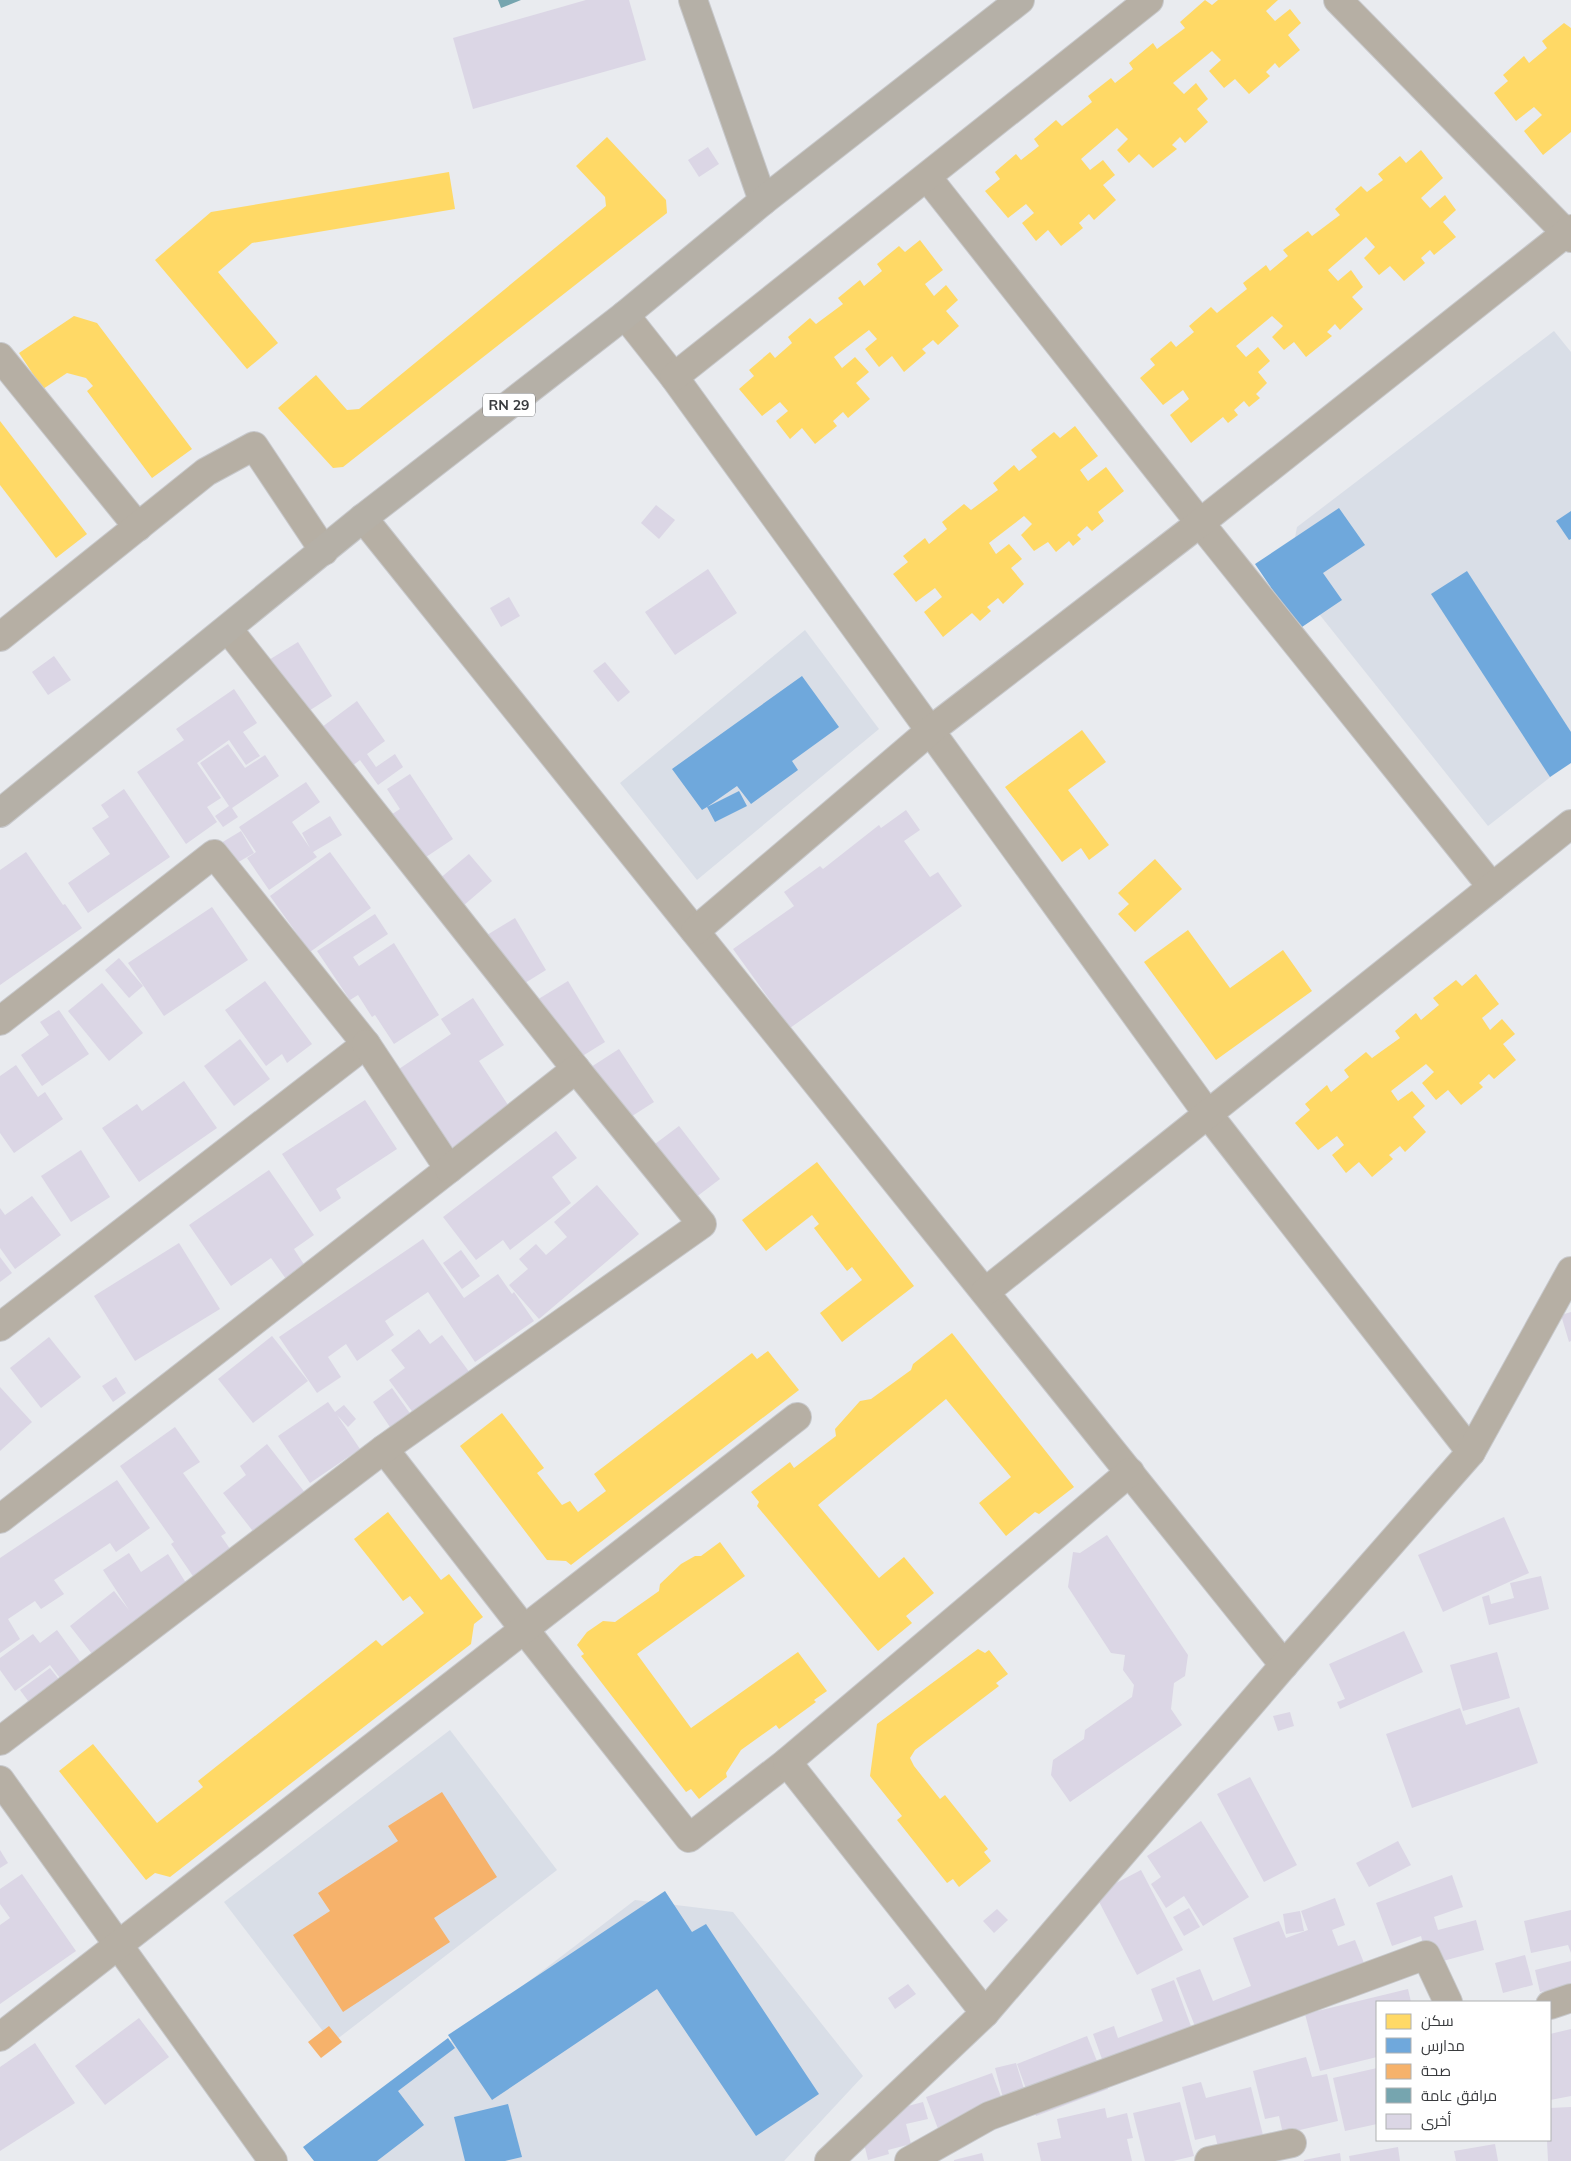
<svg xmlns="http://www.w3.org/2000/svg" width="1571" height="2161" font-family="Mulish,Cairo,sans-serif">
	<style>
		.built { fill: #d9dee7 }
		.homes { fill: #ffd966 }
		.schools { fill: #6fa8dc }
		.health { fill: #f6b26b }
		.public { fill: #76a5af }
		.building { fill: #dbd6e5 }
		.lines { fill: none; stroke-linecap: round; stroke-linejoin: round }
		.minor-casing { stroke: #c7c8cb; stroke-width: 30 }
		.major-casing { stroke: #c7c8cb; stroke-width: 30 }
		.minor { stroke: #b6afa4; stroke-width: 28 }
		.major { stroke: #b5b0a7; stroke-width: 28 }
		.labels { text-anchor: middle; dominant-baseline: central; stroke-width: 5; stroke-linejoin: round; paint-order: stroke }
		.shield { fill: #fff; stroke: #747678; stroke-width: 1 }
		.shield-label { font-size: 14px; font-weight: bold; fill: #393b3e }
	</style>
	<rect width="100%" height="100%" fill="#e9ebef"/>
	<g class="built">
		<path d="M1554,331L1571,352V761L1488,826L1288,575L1297,527Z"/>
		<path d="M805,630L879,729L697,880L620,783Z"/>
		<path d="M450,1730L557,1870L332,2043L224,1902Z"/>
		<path d="M635,1900L733,1912L863,2076L784,2161H335L320,2141Z"/>
	</g>
	<g class="homes">
		<path d="M1205,0L1212,5L1218,0H1278L1266,11L1275,21L1290,9L1301,23L1288,35L1300,50L1279,68L1275,63L1266,72L1270,76L1249,94L1235,79L1224,88L1209,71L1221,60L1212,51L1173,83L1184,94L1196,83L1208,99L1197,109L1208,122L1185,143L1180,137L1172,145L1177,149L1153,168L1139,154L1129,163L1117,150L1128,139L1117,128L1081,159L1090,170L1103,160L1115,175L1103,185L1116,200L1094,220L1089,214L1079,223L1083,228L1061,246L1048,230L1036,241L1022,223L1034,213L1026,204L1008,218L985,191L1000,179L995,172L1016,154L1021,160L1039,146L1034,139L1056,120L1062,126L1092,102L1088,96L1111,78L1115,83L1133,69L1129,63L1153,43L1157,49L1185,28L1180,22Z"/>
		<path d="M1564,23L1571,28V132L1543,155L1524,131L1542,115L1534,107L1516,121L1494,93L1508,81L1503,75L1524,56L1529,63L1547,48L1542,41Z"/>
		<path d="M607,137L666,200L667,213L343,467L333,468L278,408L316,375L347,410L359,409L606,206L605,197L576,166Z"/>
		<path d="M1421,150L1443,178L1421,198L1430,208L1445,195L1456,210L1443,222L1456,237L1434,255L1430,250L1421,258L1425,263L1404,281L1390,266L1379,275L1364,258L1375,247L1366,237L1328,270L1338,281L1351,270L1363,287L1352,297L1363,309L1340,330L1335,324L1327,332L1332,336L1306,357L1294,342L1284,350L1272,337L1283,326L1272,316L1236,346L1246,357L1258,347L1270,361L1258,372L1267,383L1256,394L1260,398L1249,407L1244,401L1234,410L1238,415L1228,423L1223,417L1191,443L1170,415L1189,399L1183,390L1163,405L1140,378L1155,365L1150,359L1171,341L1176,347L1194,332L1189,326L1211,307L1217,313L1247,289L1243,283L1266,265L1270,271L1288,256L1283,250L1308,231L1312,236L1340,215L1335,209L1361,186L1367,192L1383,180L1378,174L1400,156L1406,163Z"/>
		<path d="M449,172L455,209L252,243L218,272L278,343L247,369L155,260L211,212Z"/>
		<path d="M920,240L943,270L925,284L934,296L946,285L958,300L946,311L959,326L938,345L933,340L922,349L926,353L904,372L892,356L879,367L865,349L877,339L869,330L834,357L842,368L855,357L869,372L856,383L870,399L848,418L843,412L833,421L837,426L815,444L802,428L790,439L776,421L788,411L780,402L762,416L739,389L754,376L749,370L770,352L775,358L792,343L788,337L810,318L816,324L843,304L838,298L860,280L864,286L882,271L877,264L899,246L905,252Z"/>
		<path d="M74,316L97,323L192,449L152,478L87,391L93,386L86,378L67,373L43,389L19,353Z"/>
		<path d="M0,421L87,534L56,558L0,485Z"/>
		<path d="M1075,426L1098,456L1080,470L1088,481L1106,467L1124,491L1098,512L1104,521L1092,531L1087,526L1077,535L1081,539L1073,546L1069,541L1056,552L1048,542L1034,551L1021,535L1032,524L1024,516L989,543L996,554L1009,544L1022,559L1011,568L1024,584L1003,604L998,598L987,607L991,611L980,621L972,613L943,637L924,612L942,597L935,588L916,602L893,574L908,562L903,556L925,538L929,544L947,529L942,522L964,504L971,510L998,490L993,483L1014,465L1019,471L1037,457L1031,450L1054,432L1060,438Z"/>
		<path d="M1082,730L1106,762L1068,790L1109,845L1089,860L1081,848L1062,862L1005,787Z"/>
		<path d="M1155,859L1182,889L1135,932L1118,914L1129,904L1118,893Z"/>
		<path d="M1188,930L1230,988L1283,950L1312,991L1216,1060L1144,962Z"/>
		<path d="M1476,974L1499,1004L1482,1018L1490,1030L1502,1019L1515,1034L1503,1044L1516,1060L1494,1079L1489,1074L1479,1083L1483,1087L1461,1105L1448,1090L1436,1100L1422,1083L1434,1072L1426,1064L1391,1091L1398,1101L1412,1091L1425,1106L1413,1117L1426,1132L1405,1152L1400,1146L1389,1155L1393,1159L1372,1177L1359,1162L1346,1173L1332,1155L1344,1145L1337,1136L1318,1150L1295,1123L1310,1110L1305,1104L1327,1085L1331,1092L1349,1077L1344,1070L1366,1052L1372,1058L1400,1038L1395,1031L1416,1013L1421,1020L1439,1005L1433,998L1456,980L1462,986Z"/>
		<path d="M817,1162L914,1286L842,1342L820,1313L862,1280L852,1267L847,1271L814,1228L819,1224L812,1215L766,1251L742,1220Z"/>
		<path d="M952,1333L1074,1487L1039,1514L1035,1512L1006,1536L979,1503L1011,1477L946,1399L818,1505L879,1578L904,1557L934,1593L906,1616L912,1623L878,1651L757,1506L759,1502L751,1492L790,1462L794,1468L836,1436L835,1429L860,1401L871,1399L911,1370L913,1364Z"/>
		<path d="M768,1351L799,1390L571,1565L566,1561L547,1560L460,1446L502,1413L544,1468L537,1473L562,1505L570,1501L578,1512L606,1491L594,1474L752,1353L757,1359Z"/>
		<path d="M388,1512L441,1580L449,1574L483,1617L474,1624L471,1644L170,1877L155,1873L146,1880L59,1771L93,1744L157,1823L203,1787L198,1781L376,1640L382,1646L424,1613L410,1596L403,1601L354,1539Z"/>
		<path d="M720,1542L745,1576L637,1654L691,1728L798,1652L827,1691L814,1700L816,1702L779,1729L776,1725L741,1750L726,1773L727,1777L699,1799L691,1789L686,1792L581,1656L584,1654L577,1645L587,1632L603,1621L615,1622L659,1591L660,1584L681,1564L695,1556H701Z"/>
		<path d="M978,1649L985,1653L989,1650L1008,1674L996,1683L999,1686L915,1750L910,1758L914,1766L940,1799L945,1795L988,1849L984,1852L991,1861L959,1887L953,1879L947,1883L897,1820L902,1816L870,1776L877,1724Z"/>
	</g>
	<g class="schools">
		<path d="M1339,508L1365,545L1323,573L1342,600L1299,629L1255,564Z"/>
		<path d="M1571,511V539L1569,540L1556,521Z"/>
		<path d="M1467,571L1571,732V763L1550,777L1431,594Z"/>
		<path d="M802,676L839,727L792,761L798,770L751,804L737,786L707,807L739,791L747,806L715,822L707,807L702,810L672,769Z"/>
		<path d="M665,1891L692,1932L706,1924L819,2094L756,2136L657,1989L492,2100L448,2035Z"/>
		<path d="M448,2038L455,2048L398,2091L424,2125L377,2161H314L303,2147Z"/>
		<path d="M508,2104L522,2157L505,2161H465L454,2117Z"/>
	</g>
	<g class="health">
		<path d="M442,1792L497,1877L434,1918L450,1942L343,2012L293,1935L330,1911L318,1893L398,1841L388,1826Z"/>
		<path d="M329,2026L342,2042L321,2058L308,2042Z"/>
	</g>
	<path class="public" d="M498,0H521L501,8Z"/>
	<g class="building">
		<path d="M586,0H629L646,60L473,109L453,38Z"/>
		<path d="M708,147L719,164L699,177L688,160Z"/>
		<path d="M656,505L675,520L659,539L641,523Z"/>
		<path d="M708,569L737,613L675,655L645,612Z"/>
		<path d="M509,597L520,616L501,627L490,608Z"/>
		<path d="M298,642L332,696L298,718L264,663Z"/>
		<path d="M54,656L71,680L48,695L32,672Z"/>
		<path d="M605,662L630,692L618,702L593,671Z"/>
		<path d="M234,689L257,723L243,732L260,756L246,765L229,740L197,763L221,798L207,807L217,822L186,844L137,772L184,740L176,729Z"/>
		<path d="M357,701L385,741L367,754L376,767L395,754L403,767L378,785L360,760L343,773L314,733Z"/>
		<path d="M228,744L245,768L265,755L279,776L232,808L238,817L223,827L215,816L229,806L200,763Z"/>
		<path d="M410,774L453,839L408,869L377,824L400,809L387,789Z"/>
		<path d="M306,782L320,802L292,822L310,848L302,833L330,816L342,835L313,852L317,857L269,890L247,858L256,852L239,827Z"/>
		<path d="M124,789L170,857L88,913L68,883L110,854L92,828L109,817L101,805Z"/>
		<path d="M906,810L920,830L904,841L930,877L938,872L962,906L790,1028L733,949L794,906L784,892L820,866L823,869L879,825L881,828Z"/>
		<path d="M241,831L254,853L235,864L221,843Z"/>
		<path d="M26,852L63,905L65,904L82,928L0,985V870Z"/>
		<path d="M330,852L371,908L310,952L270,896Z"/>
		<path d="M469,854L492,881L449,918L426,890Z"/>
		<path d="M212,907L248,960L164,1016L128,963Z"/>
		<path d="M375,914L388,934L353,957L359,966L394,943L439,1015L394,1044L375,1015L372,1017L358,995L350,1000L317,951Z"/>
		<path d="M515,918L546,970L509,993L477,941Z"/>
		<path d="M119,958L143,986L129,998L105,970Z"/>
		<path d="M265,981L312,1044L287,1063L282,1054L266,1066L225,1010Z"/>
		<path d="M568,981L605,1042L560,1070L522,1009Z"/>
		<path d="M102,983L143,1033L109,1061L68,1011Z"/>
		<path d="M473,998L504,1045L479,1061L510,1108L446,1152L393,1073L451,1034L441,1019Z"/>
		<path d="M59,1010L89,1054L42,1086L21,1055L49,1035L40,1022Z"/>
		<path d="M240,1039L270,1079L234,1106L204,1066Z"/>
		<path d="M619,1049L654,1102L612,1129L577,1076Z"/>
		<path d="M16,1065L38,1097L45,1092L63,1119L14,1153L0,1133V1076Z"/>
		<path d="M184,1081L217,1128L139,1182L102,1128L137,1104L142,1111Z"/>
		<path d="M365,1100L397,1149L336,1189L341,1198L320,1212L282,1154Z"/>
		<path d="M679,1126L720,1179L683,1207L643,1153Z"/>
		<path d="M556,1131L577,1158L552,1177L571,1203L510,1250L503,1240L476,1260L443,1217Z"/>
		<path d="M81,1150L110,1197L71,1222L41,1176Z"/>
		<path d="M269,1170L314,1235L294,1249L305,1266L286,1279L271,1258L231,1286L189,1225Z"/>
		<path d="M597,1185L639,1234L539,1319L509,1285L528,1269L519,1259L536,1244L546,1255L567,1237L554,1222Z"/>
		<path d="M32,1196L61,1235L15,1269L0,1248V1208L5,1215Z"/>
		<path d="M423,1239L464,1298L498,1274L512,1294L514,1292L534,1321L475,1362L428,1292L385,1321L394,1335L357,1361L346,1344L328,1357L341,1377L317,1393L279,1337Z"/>
		<path d="M179,1243L220,1309L135,1361L94,1296Z"/>
		<path d="M461,1250L480,1276L462,1289L443,1263Z"/>
		<path d="M0,1257L12,1273L0,1282Z"/>
		<path d="M1571,1312V1341L1569,1342L1561,1315Z"/>
		<path d="M419,1329L430,1344L442,1335L470,1373L414,1414L389,1380L405,1368L391,1350Z"/>
		<path d="M272,1336L308,1381L253,1423L218,1379Z"/>
		<path d="M49,1337L81,1377L41,1408L10,1368Z"/>
		<path d="M116,1377L126,1393L113,1402L102,1386Z"/>
		<path d="M0,1387L32,1422L0,1451Z"/>
		<path d="M392,1388L414,1419L394,1433L373,1402Z"/>
		<path d="M328,1402L335,1412L344,1405L356,1419L348,1427L337,1415L360,1449L310,1483L278,1436Z"/>
		<path d="M175,1427L200,1462L183,1473L226,1533L221,1536L235,1556L197,1582L171,1544L174,1542L120,1466Z"/>
		<path d="M267,1444L310,1499L259,1539L223,1493L246,1475L240,1466Z"/>
		<path d="M117,1480L150,1528L116,1552L110,1543L54,1580L64,1594L41,1609L35,1601L8,1619L20,1639L0,1653V1558Z"/>
		<path d="M1504,1517L1529,1573L1443,1612L1418,1555Z"/>
		<path d="M1107,1535L1188,1655L1185,1676L1174,1683L1171,1709L1182,1725L1070,1802L1051,1775L1053,1760L1084,1739L1085,1730L1132,1697L1134,1685L1123,1670L1125,1655L1111,1653L1068,1587L1073,1552L1080,1553Z"/>
		<path d="M129,1553L141,1572L168,1554L191,1591L96,1659L70,1626L114,1591L129,1610L103,1570Z"/>
		<path d="M1541,1576L1549,1609L1489,1625L1482,1597L1489,1595L1491,1604L1514,1598L1510,1583Z"/>
		<path d="M57,1630L84,1667L63,1682L50,1665L15,1691L0,1670V1658L33,1634L40,1643Z"/>
		<path d="M1404,1631L1423,1672L1340,1709L1337,1702L1345,1699L1329,1664Z"/>
		<path d="M1497,1652L1510,1698L1463,1711L1450,1665Z"/>
		<path d="M50,1668L61,1682L31,1705L20,1690Z"/>
		<path d="M1519,1707L1538,1763L1412,1808L1386,1734L1460,1708L1466,1725Z"/>
		<path d="M1290,1712L1294,1726L1278,1731L1273,1716Z"/>
		<path d="M1250,1777L1297,1865L1264,1882L1217,1794Z"/>
		<path d="M1201,1821L1249,1897L1203,1926L1184,1896L1166,1908L1151,1884L1161,1877L1147,1856Z"/>
		<path d="M1398,1841L1411,1865L1369,1887L1356,1863Z"/>
		<path d="M0,1850L8,1863L0,1868Z"/>
		<path d="M1141,1870L1183,1950L1137,1975L1095,1894Z"/>
		<path d="M22,1874L76,1951L0,2004V1925L10,1918L0,1904V1889Z"/>
		<path d="M1452,1875L1463,1907L1434,1917L1438,1930L1476,1920L1484,1950L1428,1965L1421,1936L1392,1946L1376,1903Z"/>
		<path d="M1335,1898L1345,1925L1332,1930L1338,1946L1355,1940L1366,1968L1198,2034L1176,1978L1200,1969L1213,2001L1251,1986L1233,1938L1279,1921L1286,1938L1308,1930L1301,1911Z"/>
		<path d="M1189,1908L1200,1927L1184,1936L1173,1917Z"/>
		<path d="M997,1909L1008,1920L994,1933L983,1921Z"/>
		<path d="M1571,1910V1953L1568,1945L1531,1953L1524,1921Z"/>
		<path d="M1300,1911L1304,1931L1286,1934L1283,1914Z"/>
		<path d="M1525,1955L1533,1985L1503,1993L1495,1963Z"/>
		<path d="M1571,1961V1985L1540,1992L1535,1970Z"/>
		<path d="M1174,1980L1195,2037L1106,2070L1093,2034L1114,2026L1118,2038L1163,2021L1151,1989Z"/>
		<path d="M908,1984L916,1994L895,2009L888,1998Z"/>
		<path d="M1408,1989L1411,2002H1377V2057L1320,2071L1305,2014Z"/>
		<path d="M139,2018L169,2057L105,2105L75,2066Z"/>
		<path d="M1571,2029V2096L1550,2100V2034Z"/>
		<path d="M1087,2036L1108,2089L1036,2116L1017,2064Z"/>
		<path d="M35,2043L75,2103L0,2151V2067Z"/>
		<path d="M1306,2057L1312,2077L1327,2074L1338,2121L1283,2134L1279,2116L1265,2119L1253,2071Z"/>
		<path d="M1016,2063L1024,2089L1016,2091L1022,2109L1007,2113L995,2068Z"/>
		<path d="M1377,2068V2124L1345,2131L1333,2078Z"/>
		<path d="M992,2073L1011,2123L945,2147L926,2097Z"/>
		<path d="M1201,2082L1206,2098L1251,2087L1264,2139L1219,2151L1215,2135L1195,2140L1182,2087Z"/>
		<path d="M923,2102L928,2119L906,2124L911,2144L888,2150L889,2154L868,2160L858,2119Z"/>
		<path d="M1180,2102L1194,2156L1173,2161H1145L1133,2113Z"/>
		<path d="M1571,2107V2161H1548L1547,2140H1550V2108Z"/>
		<path d="M1105,2108L1107,2118L1127,2113L1133,2138L1127,2139L1132,2161H1041L1037,2143L1061,2138L1057,2119Z"/>
		<path d="M1495,2144L1498,2161H1456L1454,2151Z"/>
		<path d="M1398,2147L1400,2161H1350L1349,2156Z"/>
		<path d="M982,2153L984,2161H954V2160Z"/>
		<path d="M1340,2153L1341,2161H1304V2160Z"/>
	</g>
	<g class="lines">
		<defs>
			<g id="minor">
				<path d="M1338,0L1571,238"/>
				<path d="M927,177L1200,523L1492,887"/>
				<path d="M625,315L674,377L1207,1113L1471,1452"/>
				<path d="M0,357L138,527"/>
				<path d="M674,377L1149,0"/>
				<path d="M363,518L1284,1665"/>
				<path d="M228,629L576,1069"/>
				<path d="M0,637L206,472L254,446L324,551"/>
				<path d="M695,931L931,730L1200,523L1571,229"/>
				<path d="M0,1021L214,854L366,1044L0,1327"/>
				<path d="M985,1292L1571,824"/>
				<path d="M384,1449L524,1629L689,1838L787,1762L1130,1472"/>
				<path d="M0,1519L449,1169L366,1044"/>
				<path d="M0,1741L384,1449L702,1224L576,1069L449,1169"/>
				<path d="M787,1762L985,2013"/>
				<path d="M0,1780L273,2161"/>
				<path d="M1550,2005L1571,1998"/>
				<path d="M0,2037L797,1417"/>
				<path d="M829,2161L985,2013L1284,1665L1471,1452L1571,1271"/>
				<path d="M909,2161L989,2116L1426,1955L1448,2002"/>
				<path d="M1209,2161L1292,2143"/>
			</g>
			<g id="major">
				<path d="M693,0L763,201"/>
				<path d="M0,813L363,518L625,315L763,201L1020,0"/>
			</g>
		</defs>
		<use href="#minor" class="minor-casing"/>
		<use href="#major" class="major-casing"/>
		<use href="#minor" class="minor"/>
		<use href="#major" class="major"/>
	</g>
	<g class="labels">
		<rect class="shield" x="483" y="393.5" width="52" height="23" rx="4"/>
		<g class="shield-label">
			<text x="509" y="405">RN 29</text>
		</g>
	</g>
	<rect x="1376" y="2001" width="175" height="140" fill="#ffffff" stroke="#b0b1b2"/>
	<rect x="1386" y="2014" width="25" height="15" fill="#ffd966" stroke="#b0b1b2"/>
	<text x="1421" y="2026" font-size="15" fill="#393b3e">سكن</text>
	<rect x="1386" y="2038" width="25" height="15" fill="#6fa8dc" stroke="#b0b1b2"/>
	<text x="1421" y="2051" font-size="15" fill="#393b3e">مدارس</text>
	<rect x="1386" y="2064" width="25" height="15" fill="#f6b26b" stroke="#b0b1b2"/>
	<text x="1421" y="2076" font-size="15" fill="#393b3e">صحة</text>
	<rect x="1386" y="2088" width="25" height="15" fill="#76a5af" stroke="#b0b1b2"/>
	<text x="1421" y="2101" font-size="15" fill="#393b3e">مرافق عامة</text>
	<rect x="1386" y="2114" width="25" height="15" fill="#dbd6e5" stroke="#b0b1b2"/>
	<text x="1421" y="2126" font-size="15" fill="#393b3e">أخرى</text>
</svg>
